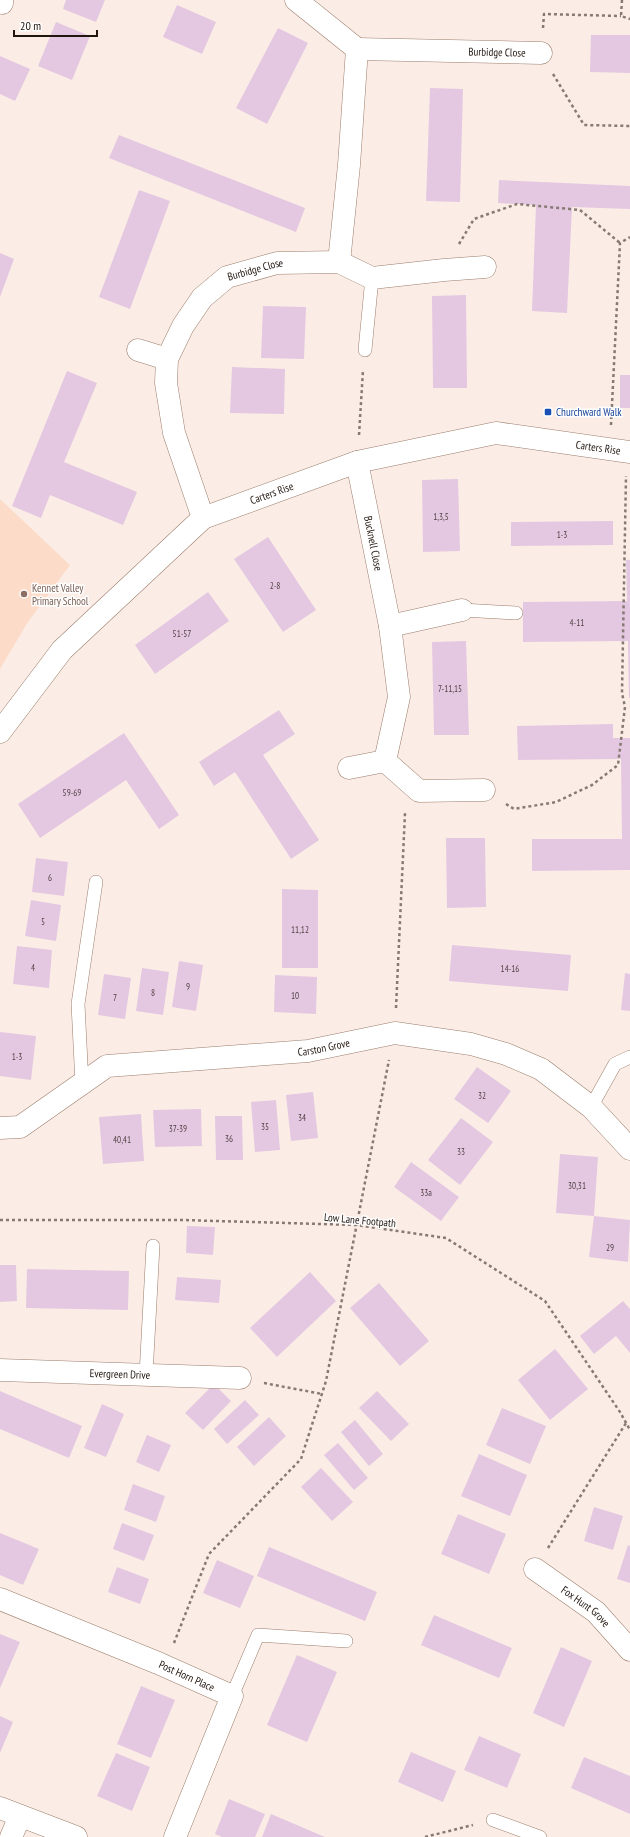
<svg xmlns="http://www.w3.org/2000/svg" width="630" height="1837" font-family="'PT Sans Narrow',sans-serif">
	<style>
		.built { fill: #fcdcc9 }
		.building { fill: #e4c8e1 }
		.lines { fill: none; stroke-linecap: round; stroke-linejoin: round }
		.lane-casing { stroke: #9b7e6c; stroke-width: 14 }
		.street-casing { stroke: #9b7e6c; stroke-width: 23 }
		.path { stroke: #867a73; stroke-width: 2.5; stroke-dasharray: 3 3; stroke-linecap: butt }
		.lane { stroke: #fff; stroke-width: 13 }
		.street { stroke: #fff; stroke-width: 22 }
		.transit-dot { fill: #1a4fb4; stroke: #fefefe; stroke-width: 1.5 }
		.education-dot { fill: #8d6e63; stroke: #fefefe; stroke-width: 1.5 }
		.labels { text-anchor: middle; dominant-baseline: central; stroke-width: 3; stroke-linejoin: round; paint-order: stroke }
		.number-label { font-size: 9px; fill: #524244 }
		.street-label { font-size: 11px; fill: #21160f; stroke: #fefefe }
		.transit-label { font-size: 11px; fill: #164399; stroke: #fefefe; text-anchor: start }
		.education-label { font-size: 11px; fill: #785e54; stroke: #fefefe; text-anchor: start }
	</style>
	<rect width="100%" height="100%" fill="#fbede6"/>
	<path class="built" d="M0,499L70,565L28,622L0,669Z"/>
	<g class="building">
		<path d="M66,0H105L96,22L63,9Z"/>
		<path d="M177,5L216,22L202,54L163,37Z"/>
		<path d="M56,22L90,36L72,80L38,66Z"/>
		<path d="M278,28L308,43L267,124L236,108Z"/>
		<path d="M591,35H630V73L590,72Z"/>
		<path d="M0,56L30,69L15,101L0,94Z"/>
		<path d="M430,88L463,89L460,202L426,201Z"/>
		<path d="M119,135L305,208L296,232L109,158Z"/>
		<path d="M499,180L630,186V209L572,207L567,313L532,311L536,205L498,203Z"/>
		<path d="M139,190L170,201L130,309L99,297Z"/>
		<path d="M0,253L14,259L0,297Z"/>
		<path d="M466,295L467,388H433L432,296Z"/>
		<path d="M263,306L306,307L304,359L261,358Z"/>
		<path d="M232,367L285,369L284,414L230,413Z"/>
		<path d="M67,371L97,383L64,462L137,492L123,525L50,495L41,518L12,506Z"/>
		<rect x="620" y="375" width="10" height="33"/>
		<path d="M458,479L460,551L423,552L422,480Z"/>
		<path d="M613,521V545L511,546V522Z"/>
		<path d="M268,537L316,610L283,632L234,559Z"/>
		<path d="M626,560H630V698H629L628,641L523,642V602L627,601Z"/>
		<path d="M208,592L229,621L155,674L135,645Z"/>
		<path d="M466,641L469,735H434L432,642Z"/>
		<path d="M279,710L295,734L263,755L319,840L291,859L235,772L214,786L199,762Z"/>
		<path d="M613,724V738H630V870L532,871V839H622L621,759L518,760L517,726Z"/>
		<path d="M124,733L179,815L159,829L126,780L40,838L18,804Z"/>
		<path d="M446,838H485L486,907L447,908Z"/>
		<path d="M36,858L68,862L64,896L32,892Z"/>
		<path d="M282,889L318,890V968H282Z"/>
		<path d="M31,900L61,905L56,941L25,936Z"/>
		<path d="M452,945L571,955L568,991L449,981Z"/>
		<path d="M17,946L52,950L49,988L13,984Z"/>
		<path d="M179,961L203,965L196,1011L172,1007Z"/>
		<path d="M142,968L169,972L163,1015L136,1011Z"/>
		<path d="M625,973L630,974V1011L621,1010Z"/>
		<path d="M104,974L131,978L125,1019L98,1015Z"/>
		<path d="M275,975L317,977L316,1014L274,1012Z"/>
		<path d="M0,1032L36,1036L31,1080L0,1076Z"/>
		<path d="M477,1067L511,1091L488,1123L454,1099Z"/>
		<path d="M313,1092L318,1138L291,1141L286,1095Z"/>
		<path d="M276,1100L280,1150L255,1152L251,1102Z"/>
		<path d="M201,1109L202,1146L155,1147L153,1110Z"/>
		<path d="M141,1114L144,1161L103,1164L99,1117Z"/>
		<path d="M215,1116H242L243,1160H216Z"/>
		<path d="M461,1118L493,1142L460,1185L428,1160Z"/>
		<path d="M560,1154L598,1157L594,1216L556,1213Z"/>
		<path d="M411,1162L459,1197L441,1221L394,1187Z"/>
		<path d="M594,1216L630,1220L628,1262L589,1257Z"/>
		<path d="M187,1226L215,1227L213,1255L186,1253Z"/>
		<path d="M0,1265H16L17,1301L0,1302Z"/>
		<path d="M27,1269L129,1271L128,1310L26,1308Z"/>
		<path d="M310,1272L336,1301L277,1357L250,1328Z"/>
		<path d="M177,1277L221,1280L219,1303L175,1300Z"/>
		<path d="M379,1283L429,1341L400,1366L350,1308Z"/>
		<path d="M623,1301L630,1309V1353L616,1336L594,1354L580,1336Z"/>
		<path d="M555,1349L588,1389L550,1420L518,1380Z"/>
		<path d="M214,1384L231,1401L203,1430L185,1413Z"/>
		<path d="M0,1391L82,1426L69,1458L0,1429Z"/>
		<path d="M377,1391L409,1424L391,1441L359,1408Z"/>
		<path d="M245,1400L259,1415L227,1444L214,1429Z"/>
		<path d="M102,1404L124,1414L106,1457L84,1448Z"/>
		<path d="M502,1408L546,1426L530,1464L486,1445Z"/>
		<path d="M269,1417L286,1436L254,1466L237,1447Z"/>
		<path d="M355,1420L383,1454L369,1466L341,1432Z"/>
		<path d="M147,1435L171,1445L159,1472L136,1462Z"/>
		<path d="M338,1443L368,1478L354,1490L324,1455Z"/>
		<path d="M479,1454L527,1475L510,1516L461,1496Z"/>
		<path d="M321,1468L353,1502L332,1521L301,1487Z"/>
		<path d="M133,1484L165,1496L156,1522L124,1510Z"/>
		<path d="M594,1507L623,1516L613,1550L584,1541Z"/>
		<path d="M458,1514L506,1534L489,1574L441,1554Z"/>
		<path d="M122,1523L154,1535L144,1561L113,1549Z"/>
		<path d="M0,1533L39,1549L23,1585L0,1575Z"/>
		<path d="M628,1545L630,1546V1583L617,1579Z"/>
		<path d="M269,1547L377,1592L365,1621L257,1576Z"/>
		<path d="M217,1560L254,1576L240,1608L203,1593Z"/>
		<path d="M117,1567L149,1579L140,1604L108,1592Z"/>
		<path d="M434,1615L512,1648L499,1678L421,1645Z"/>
		<path d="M0,1634L20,1642L0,1688Z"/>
		<path d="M561,1647L592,1661L564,1727L533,1713Z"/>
		<path d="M297,1655L337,1672L307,1742L267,1725Z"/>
		<path d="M141,1686L175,1700L151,1758L117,1744Z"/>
		<path d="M0,1716L13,1722L0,1753Z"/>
		<path d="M479,1736L521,1754L507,1788L464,1770Z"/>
		<path d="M411,1752L456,1771L443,1802L398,1782Z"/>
		<path d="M116,1753L150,1767L132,1811L97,1796Z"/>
		<path d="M584,1757L630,1776V1814L571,1788Z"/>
		<path d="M229,1799L265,1814L255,1837H222L215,1834Z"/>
		<path d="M271,1814L325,1837H262Z"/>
	</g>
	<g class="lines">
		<defs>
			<g id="lane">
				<path d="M365,350L372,278"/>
				<path d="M462,610L516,613"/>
				<path d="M82,1084L78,1004L96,882"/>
				<path d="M591,1107L615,1064L630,1057"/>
				<path d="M146,1375L153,1246"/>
				<path d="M232,1696L258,1635L346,1641"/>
				<path d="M493,1820L540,1837"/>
			</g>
			<g id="street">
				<path d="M296,0L357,49L349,165L339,262"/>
				<path d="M2,3V0"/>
				<path id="s1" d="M357,49L541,53"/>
				<path d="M138,350L167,359"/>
				<path id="s2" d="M357,462L390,626L399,697L385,761"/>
				<path id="s3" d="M203,518L174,433L166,383L167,359L183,326L202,298L227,277L277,263L339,262L372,278L444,270L485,267"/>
				<path d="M390,626L462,610"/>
				<path id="s4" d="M0,732L62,650L203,518L357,462L496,433L630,452"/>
				<path d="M349,768L385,761L419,791L484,790"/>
				<path id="s5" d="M0,1128L20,1127L107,1066L308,1051L395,1033L471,1044L506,1054L541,1069L591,1107L630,1149"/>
				<path id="s6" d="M0,1370L240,1378"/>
				<path id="s7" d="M535,1569L596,1612L630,1650"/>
				<path id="s8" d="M0,1599L158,1663L232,1696L175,1837"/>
				<path d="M0,1808L76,1837"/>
				<path d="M11,1837L20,1816"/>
			</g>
		</defs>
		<use href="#lane" class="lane-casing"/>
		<use href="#street" class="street-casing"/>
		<g class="path">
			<path d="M622,0L621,16L630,19"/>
			<path d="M543,28L544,14L621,16"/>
			<path d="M553,74L584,125L630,126"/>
			<path d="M459,244L474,219L517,204L580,210L620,243"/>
			<path d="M611,425L620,243L630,237"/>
			<path d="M359,435L363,370"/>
			<path d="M506,804L514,809L556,802L592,785L618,765L625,707L622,693L626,476"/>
			<path d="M396,1008L405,813"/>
			<path d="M0,1220H182L356,1225L446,1238L545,1301L620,1412L630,1430"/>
			<path d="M264,1383L322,1394"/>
			<path d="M548,1548L626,1423"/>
			<path d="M174,1643L209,1554L301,1459L326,1381L389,1060"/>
			<path d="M425,1837L473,1825"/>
		</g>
		<use href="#lane" class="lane"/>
		<use href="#street" class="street"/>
	</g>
	<rect class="transit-dot" x="544" y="408" width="8" height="8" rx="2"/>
	<circle class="education-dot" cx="24" cy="594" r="4"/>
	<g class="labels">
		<g class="number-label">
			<text x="441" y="516">1,3,5</text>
			<text x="562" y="534">1-3</text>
			<text x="275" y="585">2-8</text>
			<text x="577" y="622">4-11</text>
			<text x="182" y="633">51-57</text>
			<text x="450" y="688">7-11,15</text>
			<text x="72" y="792">59-69</text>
			<text x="50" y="877">6</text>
			<text x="43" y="921">5</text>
			<text x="300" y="929">11,12</text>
			<text x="33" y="967">4</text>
			<text x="510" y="968">14-16</text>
			<text x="188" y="986">9</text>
			<text x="153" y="992">8</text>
			<text x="295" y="995">10</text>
			<text x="115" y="997">7</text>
			<text x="17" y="1056">1-3</text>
			<text x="482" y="1095">32</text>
			<text x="302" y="1117">34</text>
			<text x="265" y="1126">35</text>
			<text x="178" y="1128">37-39</text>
			<text x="229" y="1138">36</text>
			<text x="122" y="1139">40,41</text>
			<text x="461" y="1151">33</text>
			<text x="577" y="1185">30,31</text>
			<text x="426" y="1192">33a</text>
			<text x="610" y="1247">29</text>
		</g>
		<g class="street-label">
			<text stroke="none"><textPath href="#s1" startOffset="140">Burbidge Close</textPath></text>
			<text stroke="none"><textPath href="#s3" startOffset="297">Burbidge Close</textPath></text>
			<text stroke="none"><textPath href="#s4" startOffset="705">Carters Rise</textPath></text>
			<text stroke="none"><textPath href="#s4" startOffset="369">Carters Rise</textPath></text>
			<text stroke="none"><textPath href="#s2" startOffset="83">Bucknell Close</textPath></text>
			<text stroke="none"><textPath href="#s5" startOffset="344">Carston Grove</textPath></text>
			<text transform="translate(360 1220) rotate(5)">Low Lane Footpath</text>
			<text stroke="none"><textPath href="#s6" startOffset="120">Evergreen Drive</textPath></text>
			<text stroke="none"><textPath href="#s7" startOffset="63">Fox Hunt Grove</textPath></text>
			<text stroke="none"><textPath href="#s8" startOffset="202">Post Horn Place</textPath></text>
		</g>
		<g class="transit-label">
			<text x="556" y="412">Churchward Walk</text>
		</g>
		<g class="education-label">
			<text x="32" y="588">Kennet Valley<tspan x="32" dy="13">Primary School</tspan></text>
		</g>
	</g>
	<path d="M14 30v6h83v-6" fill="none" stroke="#21160f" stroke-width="2"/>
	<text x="20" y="30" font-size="12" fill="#21160f" stroke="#fefefe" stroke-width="3" paint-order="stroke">20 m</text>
</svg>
